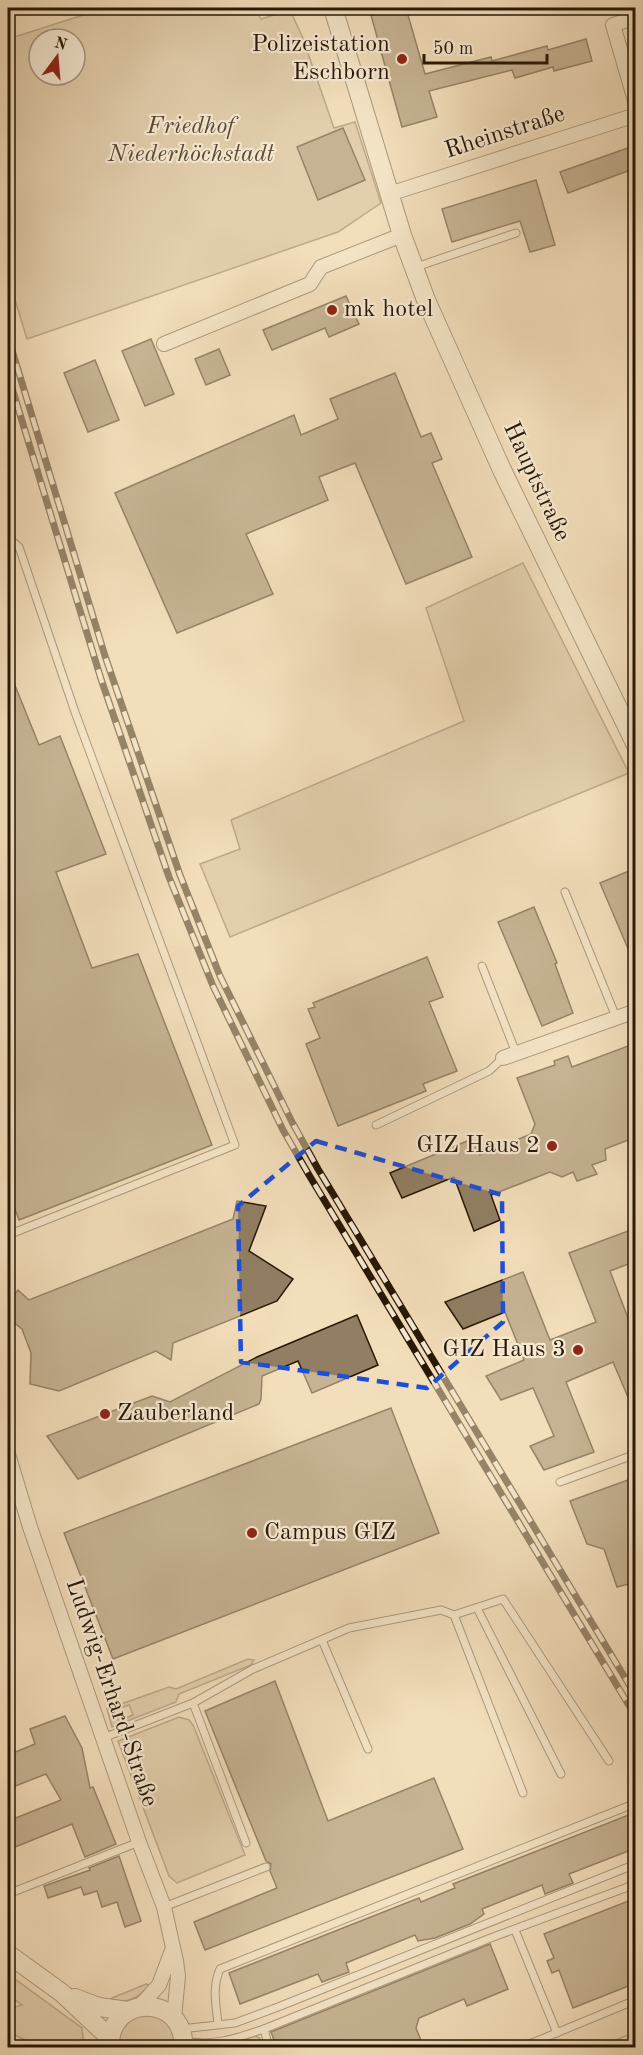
<svg xmlns="http://www.w3.org/2000/svg" width="643" height="2055" font-family="'Old Standard TT',serif">
	<style>
		.green { fill: #d0bc9c; stroke: #7c6a50; stroke-width: 1.5; fill-rule: evenodd }
		.building { fill: #917e63; stroke: #271704; stroke-width: 1.5 }
		.lines { fill: none; stroke-linecap: round; stroke-linejoin: round }
		.service-casing { stroke: #5a4932; stroke-width: 9 }
		.minor-casing { stroke: #5a4932; stroke-width: 16 }
		.tertiary-casing { stroke: #5a4932; stroke-width: 20 }
		.service { stroke: #f7ead3; stroke-width: 7 }
		.minor { stroke: #f7ead3; stroke-width: 14 }
		.tertiary { stroke: #f7ead3; stroke-width: 18 }
		.rail-casing { stroke: #271704; stroke-width: 7 }
		.rail { stroke: #f7ead3; stroke-width: 4.5; stroke-dasharray: 14; stroke-linecap: butt }
		.marked { fill: none; stroke: #1d4ed8; stroke-width: 4.5; stroke-dasharray: 12 8; stroke-linejoin: round }
		.poi-dot { fill: #8f2418; stroke: #f7ead3; stroke-width: 2 }
		.labels { text-anchor: middle; dominant-baseline: central; stroke-width: 4.5; stroke-linejoin: round; paint-order: stroke }
		.poi-label { font-size: 24px; fill: #271704; stroke: #f7ead3; text-anchor: end }
		.park-label { font-size: 24px; font-style: italic; fill: #5a4932; stroke: #f7ead3 }
		.street-label { font-size: 24px; fill: #271704; stroke: #f7ead3 }
	</style>
	<rect width="100%" height="100%" fill="#f3debb"/>
	<filter id="stains"><feTurbulence type="fractalNoise" baseFrequency=".00333" numOctaves="4"/><feColorMatrix values="0 0 0 0 .2 0 0 0 0 .09 0 0 0 0 .02 0 0 0 .5 -.17"/></filter>
	<radialGradient id="worn" r=".72"><stop offset=".6" stop-color="#630" stop-opacity="0"/><stop offset="1" stop-color="#630" stop-opacity=".3"/></radialGradient>
	<g class="green">
		<path d="M105,8H255L261,19L290,10L302,36L334,128L355,122L381,203L338,232L27,339L8,277V39ZM39,39H75V75H39Z"/>
		<path d="M523,563L629,773L230,937L200,864L240,849L231,820L464,721L426,608Z"/>
		<path d="M248,1659L254,1660L251,1665L179,1694L176,1702L112,1727L107,1709L169,1687L176,1689ZM129,1705L133,1715L119,1721L115,1710Z"/>
		<path d="M179,1717L189,1720L193,1725L245,1855L177,1883L169,1876L118,1741Z"/>
		<path d="M8,1974L82,2028L84,2047H40L8,2032V2009L22,2005L8,1995Z"/>
		<path d="M146,1984L149,1985C139,1999 127,2003 111,2001L112,1998Z"/>
		<path d="M137,2012L171,2021L178,2047H117L119,2028Z"/>
		<path d="M254,2036L260,2038L257,2047H237L239,2042Z"/>
	</g>
	<g class="building">
		<path d="M369,8H406L425,74L491,57L492,61L547,46L548,50L586,39L592,61L554,71L553,67L515,78L512,70L429,91L437,117L402,127Z"/>
		<path d="M343,128L365,180L318,200L297,147Z"/>
		<path d="M636,145V168L568,193L560,172Z"/>
		<path d="M536,180L555,245L530,252L520,221L452,242L442,209Z"/>
		<path d="M346,296L359,324L329,337L325,328L272,350L263,330Z"/>
		<path d="M151,339L174,394L145,406L122,351Z"/>
		<path d="M219,349L230,375L206,385L195,359Z"/>
		<path d="M95,360L119,420L88,432L64,373Z"/>
		<path d="M395,373L421,437L431,433L442,459L432,463L472,557L406,584L355,463L319,477L328,500L246,534L273,594L177,633L115,493L294,415L301,435L338,419L330,399Z"/>
		<path d="M8,668L39,745L60,736L106,854L56,872L92,968L138,954L212,1145L19,1220L8,1190Z"/>
		<path d="M636,868V965H635L600,883Z"/>
		<path d="M534,907L557,963L555,964L573,1013L542,1026L498,922Z"/>
		<path d="M427,957L443,997L429,1002L457,1071L423,1084L426,1091L338,1126L306,1044L320,1038L308,1009L315,1007L313,1003Z"/>
		<path d="M636,1043V1137L605,1149L606,1160L592,1165L597,1174L577,1181L573,1172L562,1177L550,1172L491,1195L500,1220L474,1231L454,1177L402,1198L390,1173L472,1139L480,1155L531,1134L535,1124L517,1078L555,1065L554,1061L568,1056L572,1067Z"/>
		<path d="M237,1201L266,1206L249,1251L293,1279L277,1301L173,1343L171,1360L156,1351L59,1391L30,1384L31,1353L22,1329L8,1318V1303L18,1290L29,1300L233,1219Z"/>
		<path d="M636,1228V1261L610,1271L628,1318L636,1315V1416L613,1362L566,1382L594,1452L544,1470L530,1446L554,1436L533,1388L501,1400L486,1376L524,1360L505,1312L463,1329L445,1302L523,1272L550,1340L596,1322L569,1253Z"/>
		<path d="M357,1315L378,1365L312,1393L298,1361L262,1376L261,1399L259,1404L78,1479L47,1436L152,1396L170,1402L257,1357Z"/>
		<path d="M391,1408L439,1533L113,1659L64,1533Z"/>
		<path d="M636,1477V1582L617,1587L604,1549L587,1544L570,1501Z"/>
		<path d="M275,1681L328,1821L434,1778L463,1849L205,1950L194,1922L277,1888L270,1871L271,1864L266,1861L205,1711Z"/>
		<path d="M65,1716L82,1748L90,1788L93,1787L116,1844L85,1857L72,1824L8,1850V1821L61,1800L46,1774L8,1789V1755L35,1744L30,1729Z"/>
		<path d="M636,1812V1848L569,1874L573,1883L545,1894L542,1885L482,1909L484,1914L470,1924L435,1938L418,1941L415,1935L346,1963L349,1972L322,1982L318,1974L240,2004L229,1973L419,1898L421,1902L455,1888L453,1884Z"/>
		<path d="M119,1856L141,1921L125,1927L117,1902L102,1907L97,1891L84,1895L81,1887L48,1898L44,1886L90,1870L89,1868Z"/>
		<path d="M636,1898V1983L573,2008L559,1970L552,1973L547,1961L554,1958L544,1934Z"/>
		<path d="M490,1944L508,1989L467,2006L464,1999L419,2018L416,2028L424,2048H277L271,2032Z"/>
	</g>
	<g class="lines">
		<defs>
			<g id="service">
				<path d="M416,267L516,233"/>
				<path d="M8,537L19,547L75,712L235,1145L8,1235"/>
				<path d="M565,892L616,1017"/>
				<path d="M482,966L516,1053"/>
				<path d="M376,1125L489,1071L503,1058"/>
				<path d="M560,1482L636,1454"/>
				<path d="M477,1608L561,1774"/>
				<path d="M454,1615L503,1599L609,1761"/>
				<path d="M322,1640L368,1749"/>
				<path d="M193,1703L246,1843"/>
				<path d="M103,1738L193,1703L253,1669L349,1628L441,1610L454,1615L523,1793"/>
				<path d="M8,1894L139,1842"/>
				<path d="M164,1907L266,1867"/>
				<path d="M515,1930L557,2033"/>
				<path d="M218,2024C216,2005 212,1987 220,1969L636,1803"/>
				<path d="M181,2029L235,2023L278,2007L636,1864"/>
				<path d="M264,2029L488,1939L636,1884"/>
				<path d="M184,2041C213,2047 237,2038 264,2029L269,2048"/>
				<path d="M520,2048L636,2000"/>
				<path d="M607,2048L636,2036"/>
			</g>
			<g id="minor">
				<path d="M636,17L613,25L636,104"/>
				<path d="M389,194L636,115"/>
				<path d="M164,344L310,284L321,267L402,235"/>
				<path d="M503,1058L636,1011"/>
				<path d="M8,1454L30,1527L139,1842L164,1907L176,1961L178,1976L174,2018"/>
				<path d="M140,2006L159,1985L173,1948"/>
				<path d="M8,2045L12,2048"/>
			</g>
			<g id="tertiary">
				<path d="M333,8L402,235L426,300L502,470L636,745"/>
				<path d="M8,1954L62,1993L110,2038"/>
				<path d="M75,1998L99,2007L128,2011"/>
				<path d="M110,2048C107,1993 187,1993 183,2048"/>
			</g>
		</defs>
		<use href="#service" class="service-casing"/>
		<use href="#minor" class="minor-casing"/>
		<use href="#tertiary" class="tertiary-casing"/>
		<use href="#service" class="service"/>
		<use href="#minor" class="minor"/>
		<use href="#tertiary" class="tertiary"/>
		<defs>
			<g id="rail">
				<path d="M8,337L105,656L180,875L220,976L292,1122L318,1169L636,1696"/>
				<path d="M8,375L101,679L169,877L213,986L283,1130L309,1175L636,1717"/>
			</g>
		</defs>
		<use href="#rail" class="rail-casing"/>
		<use href="#rail" class="rail"/>
	</g>
	<path d="M0 0H643V2055H0ZM316,1141L502,1195L503,1322L427,1388L241,1362L238,1206Z" fill="#f3debb" fill-opacity=".55" fill-rule="evenodd"/>
	<path class="marked" d="M316,1141L502,1195L503,1322L427,1388L241,1362L238,1206Z"/>
	<g class="poi-dot">
		<circle cx="402" cy="59" r="6"/>
		<circle cx="332" cy="310" r="6"/>
		<circle cx="552" cy="1146" r="6"/>
		<circle cx="578" cy="1350" r="6"/>
		<circle cx="105" cy="1414" r="6"/>
		<circle cx="252" cy="1533" r="6"/>
	</g>
	<g class="labels">
		<g class="poi-label">
			<text x="390" y="45">Polizeistation<tspan x="390" dy="28">Eschborn</tspan></text>
			<text x="344" y="310" text-anchor="start">mk hotel</text>
			<text x="540" y="1146">GIZ Haus 2</text>
			<text x="566" y="1350">GIZ Haus 3</text>
			<text x="117" y="1414" text-anchor="start">Zauberland</text>
			<text x="264" y="1533" text-anchor="start">Campus GIZ</text>
		</g>
		<g class="park-label">
			<text x="191" y="127">Friedhof<tspan x="191" dy="28">Niederhöchstadt</tspan></text>
		</g>
		<g class="street-label">
			<text transform="translate(505 133) rotate(-18)">Rheinstraße</text>
			<text transform="translate(536 482) rotate(65)">Hauptstraße</text>
			<text transform="translate(111 1693) rotate(71)">Ludwig-Erhard-Straße</text>
		</g>
	</g>
	<rect width="643" height="2055" fill="none" stroke="#f3debb" stroke-width="30"/>
	<rect x="9" y="9" width="625" height="2037" fill="none" stroke="#271704" stroke-width="3"/>
	<rect x="15" y="15" width="613" height="2025" fill="none" stroke="#271704" stroke-width="1.5"/>
	<g transform="translate(57 57) rotate(16)"><circle r="28" fill="#f7ead3" stroke="#a49680" stroke-width="1.5"/>
	<path d="M0-4.5L10 22L0 15L-10 22Z" fill="#8f2418"/>
	<text y="-9" font-size="16" font-weight="bold" text-anchor="middle" fill="#271704">N</text>
	</g>
	<path d="M424 54v9h123v-9" fill="none" stroke="#271704" stroke-width="3"/>
	<text x="433" y="54" font-size="18" fill="#271704" stroke="#f7ead3" stroke-width="4.5" paint-order="stroke">50 m</text>
	<rect width="100%" height="100%" filter="url(#stains)"/>
	<rect width="100%" height="100%" fill="url(#worn)"/>
</svg>
